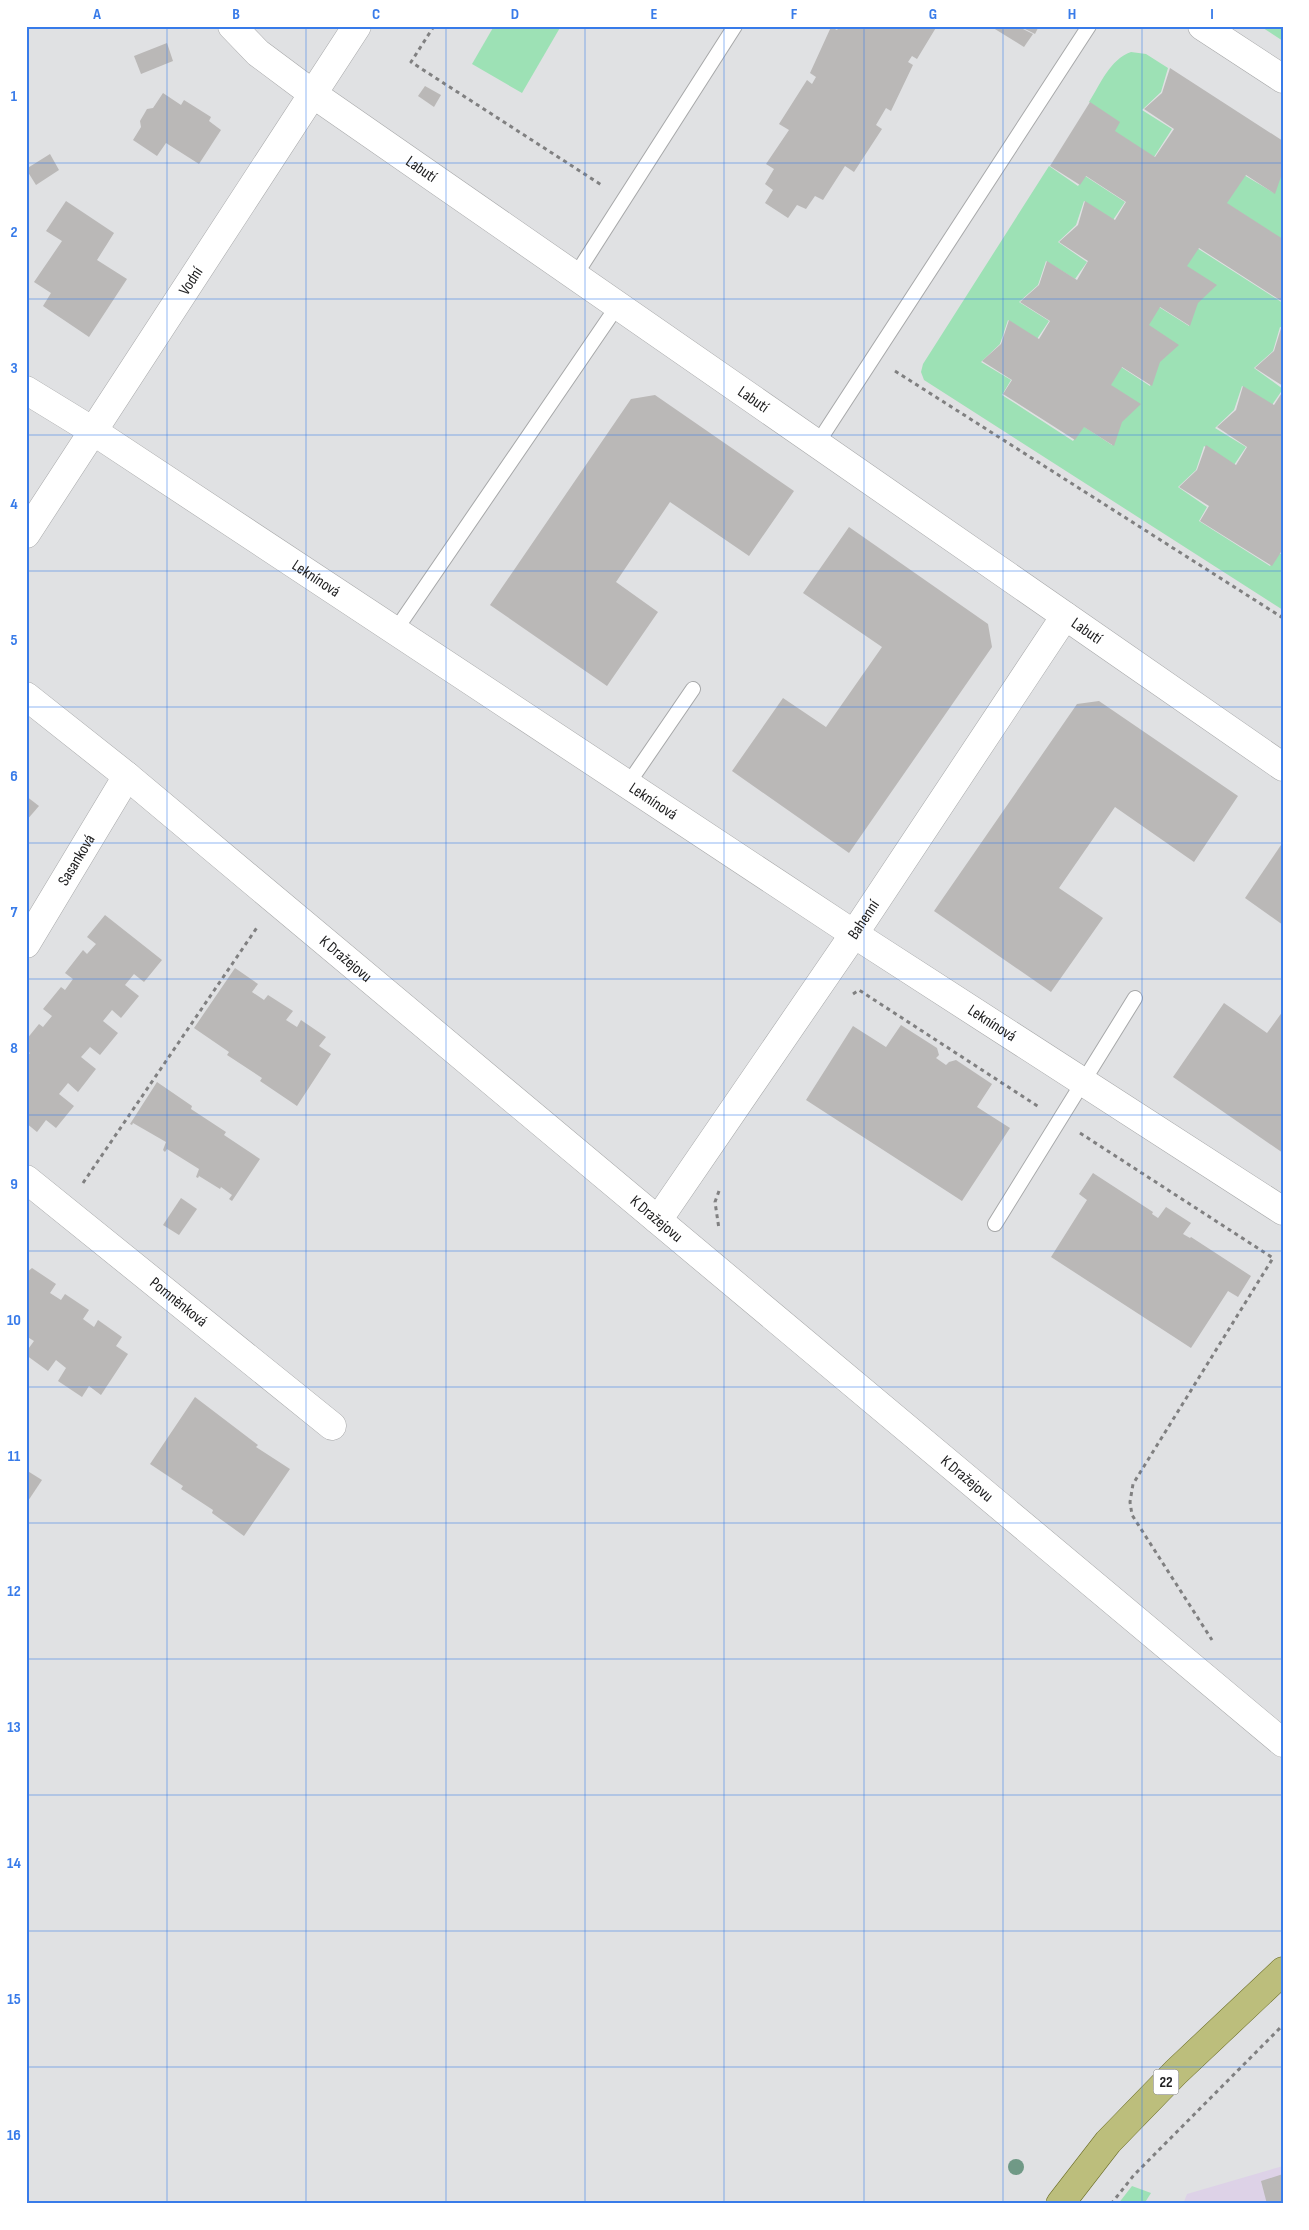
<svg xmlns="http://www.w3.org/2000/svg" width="1309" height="2230" font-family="'Sofia Sans Condensed',sans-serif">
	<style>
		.commercial { fill: #ddd2e7 }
		.green { fill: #9de1b5 }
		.building { fill: #bab8b7 }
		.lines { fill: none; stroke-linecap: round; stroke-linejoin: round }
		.service-casing { stroke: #a7a8a9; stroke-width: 16 }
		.minor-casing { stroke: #a7a8a9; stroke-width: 29 }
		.tertiary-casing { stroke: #a7a8a9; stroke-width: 29 }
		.primary-casing { stroke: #696b23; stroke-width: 29 }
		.path { stroke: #808081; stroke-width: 3; stroke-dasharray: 4 4; stroke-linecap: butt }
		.service { stroke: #fff; stroke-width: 14 }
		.minor { stroke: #fff; stroke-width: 28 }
		.tertiary { stroke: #fff; stroke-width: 28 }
		.primary { stroke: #bcbe7c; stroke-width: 28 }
		.tree { fill: #709986 }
		.grid { fill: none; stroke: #387be9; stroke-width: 1; stroke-opacity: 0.55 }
		.labels { text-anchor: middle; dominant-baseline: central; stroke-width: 4; stroke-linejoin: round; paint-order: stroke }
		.shield { fill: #fff; stroke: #646464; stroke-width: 1 }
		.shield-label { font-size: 15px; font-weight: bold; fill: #212122 }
		.street-label { font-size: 16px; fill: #212122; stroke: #fff }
		.neatline { fill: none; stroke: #387be9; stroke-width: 2 }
		.grid-label { font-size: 16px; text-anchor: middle; font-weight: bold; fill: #387be9 }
	</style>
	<rect width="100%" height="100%" fill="#e0e1e3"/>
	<path class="commercial" d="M1283,2166V2204H1183L1187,2194Z"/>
	<g class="green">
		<path d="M494,26H561L522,93L472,64Z"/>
		<path d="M1260,26H1283V41Z"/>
		<path d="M1131,52L1146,54L1168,68L1161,92L1142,110L1172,129L1154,157L1113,131L1119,122L1089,102C1100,85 1110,59 1131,52Z"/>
		<path d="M1049,166L1078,186L1085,176L1125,202L1113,220L1084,201L1076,225L1058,242L1087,262L1075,279L1046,261L1038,285L1019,302L1049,321L1037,339L1008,320L1000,344L981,362L1011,380L1002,395L1073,441L1083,426L1112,445L1120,421L1109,385L1121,367L1150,386L1158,362L1147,326L1159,307L1189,326L1196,302L1185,266L1197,248L1283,303V328L1280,327L1273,351L1254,368L1283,389L1272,405L1242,386L1234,410L1215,428L1246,447L1234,465L1204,446L1196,470L1178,487L1207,507L1199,521L1270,566L1279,553L1283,555V610L924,380L921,372L923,364Z"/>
		<path d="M1283,169V240L1226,203L1244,175L1274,193Z"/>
		<path d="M1132,2186L1151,2193L1144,2204H1118Z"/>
	</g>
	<g class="building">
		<path d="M840,26H937L917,59L912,56L908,62L913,65L891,111L886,108L876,125L882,129L854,172L845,166L823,200L815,196L806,209L797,205L788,218L765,203L773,190L765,184L774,169L766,164L789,130L779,124L807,80L812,84L816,77L810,73L831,27L837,30Z"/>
		<path d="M990,26H1017L1033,34L1024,47Z"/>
		<path d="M1019,26H1039L1035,34Z"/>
		<path d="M167,43L173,61L141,74L134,56Z"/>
		<path d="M1170,68L1283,141V171L1275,194L1246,175L1227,203L1283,239V302L1199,248L1187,266L1217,285L1198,303L1190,326L1160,307L1149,325L1179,345L1160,362L1152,386L1122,367L1111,385L1141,404L1122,422L1114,446L1084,427L1075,440L1003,394L1012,380L982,361L1001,344L1009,320L1039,339L1050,321L1020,302L1039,285L1047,261L1077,280L1088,261L1059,242L1078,225L1085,201L1115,220L1126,202L1086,176L1080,185L1050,166L1090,102L1120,122L1115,131L1155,157L1174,129L1144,109L1162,93Z"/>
		<path d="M425,86L441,95L434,107L418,96Z"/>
		<path d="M163,93L181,105L184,100L211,117L209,121L221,130L199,164L166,143L157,156L133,140L141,127L140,121L147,109L153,108Z"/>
		<path d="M50,154L59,170L36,185L26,169Z"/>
		<path d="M66,201L114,233L97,260L127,279L89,337L43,306L51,293L34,282L62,241L46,231Z"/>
		<path d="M1282,325H1283V386L1255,368L1274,351Z"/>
		<path d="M1243,386L1274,405L1283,391V554L1281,552L1272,566L1200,521L1209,506L1179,487L1197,470L1206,445L1236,465L1247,447L1217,427L1236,410Z"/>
		<path d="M655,395L794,491L749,556L670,502L616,582L658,612L607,686L490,605L631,399Z"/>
		<path d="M849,527L988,624L992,647L849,853L732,771L783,698L826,727L882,647L803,593Z"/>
		<path d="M1099,701L1238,796L1194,862L1115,807L1059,888L1103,918L1051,992L934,911L1077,704Z"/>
		<path d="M26,796L39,806L26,821Z"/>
		<path d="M1283,842V925L1245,898Z"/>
		<path d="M105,915L162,960L144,982L134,974L125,985L139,996L121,1018L112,1010L103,1021L118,1033L100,1055L90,1047L81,1057L96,1069L78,1092L68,1083L59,1094L74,1106L56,1128L46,1120L37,1132L26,1123V1057L30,1053L26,1050V1040L39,1024L43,1027L52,1016L43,1009L61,987L65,990L73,979L65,973L83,950L87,954L96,944L87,937Z"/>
		<path d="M235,968L258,984L252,992L264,1000L268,995L293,1011L286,1020L297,1027L301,1020L326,1037L319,1046L331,1054L297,1106L260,1081L262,1078L227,1055L229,1052L194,1028Z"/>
		<path d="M1224,1003L1267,1033L1283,1011V1153L1173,1077Z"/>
		<path d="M901,1025L937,1048L939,1055L936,1058L946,1065L949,1062L956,1060L992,1084L977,1107L1010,1128L962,1201L806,1100L853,1026L886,1047Z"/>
		<path d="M157,1082L192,1106L191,1109L226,1132L224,1135L260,1159L232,1201L229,1199L232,1195L221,1187L220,1189L199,1176L198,1178L196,1177L199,1169L167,1149L165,1152L163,1150L166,1142L133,1123L132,1125L130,1124Z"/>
		<path d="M1093,1173L1153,1212L1152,1214L1158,1218L1166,1207L1191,1223L1183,1234L1190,1238L1191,1237L1251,1276L1238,1297L1228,1291L1191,1348L1051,1257L1087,1200L1079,1194Z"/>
		<path d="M181,1198L197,1209L179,1235L163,1225Z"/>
		<path d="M32,1268L56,1284L50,1293L61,1300L65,1294L89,1310L83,1319L94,1327L98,1320L122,1337L116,1346L128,1354L101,1395L89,1386L82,1397L58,1381L66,1368L56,1360L48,1371L26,1355V1352L34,1341L26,1336V1273Z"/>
		<path d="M195,1397L258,1445L256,1447L290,1469L244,1536L212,1513L213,1510L181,1489L183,1486L150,1464Z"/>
		<path d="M26,1470L42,1480L26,1504Z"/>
		<path d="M1283,2174V2204H1267L1261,2181Z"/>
	</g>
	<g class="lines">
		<defs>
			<g id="service">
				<path d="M575,276L735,26"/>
				<path d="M817,444L1089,26"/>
				<path d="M395,631L618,305"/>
				<path d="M628,784L693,689"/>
				<path d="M995,1224L1135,998"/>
			</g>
			<g id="minor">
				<path id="s1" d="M232,26L258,53L313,94L1283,767"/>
				<path d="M1202,26L1283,79"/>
				<path id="s2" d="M26,390L93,431L854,934L1283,1211"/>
				<path id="s3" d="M26,534L357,26"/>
				<path id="s4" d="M26,944L127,776"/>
				<path id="s5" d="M26,1179L332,1426"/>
				<path id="s6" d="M658,1220L854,934L1065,616"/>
			</g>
			<g id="tertiary">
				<path id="s7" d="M26,696L127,776L1283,1743"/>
			</g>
			<path id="primary" d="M1060,2204L1108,2142L1176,2072L1283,1971"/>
		</defs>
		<use href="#service" class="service-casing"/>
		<use href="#minor" class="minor-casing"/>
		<use href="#tertiary" class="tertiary-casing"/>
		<use href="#primary" class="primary-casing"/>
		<g class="path">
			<path d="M434,26L411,62L603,186"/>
			<path d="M895,371L1283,618"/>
			<path d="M853,994L859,990L1039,1107"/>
			<path d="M1080,1133L1273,1258L1133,1484L1130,1502L1132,1515L1212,1640"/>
			<path d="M83,1183L258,926"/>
			<path d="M719,1191L715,1202L719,1229"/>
			<path d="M1111,2204L1134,2175L1283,2025"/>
		</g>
		<use href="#service" class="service"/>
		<use href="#minor" class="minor"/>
		<use href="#tertiary" class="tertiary"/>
		<use href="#primary" class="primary"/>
	</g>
	<circle class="tree" cx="1016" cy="2167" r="8"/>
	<path class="grid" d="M167,26V2204M306,26V2204M446,26V2204M585,26V2204M724,26V2204M864,26V2204M1003,26V2204M1142,26V2204M26,163H1283M26,299H1283M26,435H1283M26,571H1283M26,707H1283M26,843H1283M26,979H1283M26,1115H1283M26,1251H1283M26,1387H1283M26,1523H1283M26,1659H1283M26,1795H1283M26,1931H1283M26,2067H1283"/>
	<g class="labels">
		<rect class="shield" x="1153.5" y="2069.5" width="25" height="25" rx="4"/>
		<g class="shield-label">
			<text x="1166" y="2082">22</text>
		</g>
		<g class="street-label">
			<text stroke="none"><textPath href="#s1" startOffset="238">Labutí</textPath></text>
			<text stroke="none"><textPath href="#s3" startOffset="302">Vodní</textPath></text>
			<text stroke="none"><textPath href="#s1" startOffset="642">Labutí</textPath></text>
			<text stroke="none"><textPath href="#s2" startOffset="346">Leknínová</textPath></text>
			<text stroke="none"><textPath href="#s1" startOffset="1048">Labutí</textPath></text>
			<text stroke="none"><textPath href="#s2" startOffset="750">Leknínová</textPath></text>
			<text stroke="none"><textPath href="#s4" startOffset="98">Sasanková</textPath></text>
			<text stroke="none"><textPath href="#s6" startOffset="364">Bahenní</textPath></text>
			<text stroke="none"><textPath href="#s7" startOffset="414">K Dražejovu</textPath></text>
			<text stroke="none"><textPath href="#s2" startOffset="1155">Leknínová</textPath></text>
			<text stroke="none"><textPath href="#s7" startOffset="819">K Dražejovu</textPath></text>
			<text stroke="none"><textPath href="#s5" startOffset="196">Pomněnková</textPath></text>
			<text stroke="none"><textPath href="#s7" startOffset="1224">K Dražejovu</textPath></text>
		</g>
	</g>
	<rect width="1309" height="2230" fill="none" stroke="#ffffff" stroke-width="55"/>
	<rect x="28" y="28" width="1254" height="2174" class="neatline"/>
	<g class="grid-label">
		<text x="97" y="19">A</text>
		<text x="236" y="19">B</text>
		<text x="376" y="19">C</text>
		<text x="515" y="19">D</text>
		<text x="654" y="19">E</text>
		<text x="794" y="19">F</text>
		<text x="933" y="19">G</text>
		<text x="1072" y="19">H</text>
		<text x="1212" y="19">I</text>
		<text x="14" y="101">1</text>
		<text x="14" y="237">2</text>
		<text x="14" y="373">3</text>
		<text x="14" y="509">4</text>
		<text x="14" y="645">5</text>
		<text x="14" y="781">6</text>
		<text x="14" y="917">7</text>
		<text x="14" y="1053">8</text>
		<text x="14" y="1189">9</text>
		<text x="14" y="1325">10</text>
		<text x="14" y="1461">11</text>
		<text x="14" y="1596">12</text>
		<text x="14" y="1732">13</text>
		<text x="14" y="1868">14</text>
		<text x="14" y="2004">15</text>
		<text x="14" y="2140">16</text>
	</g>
</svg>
